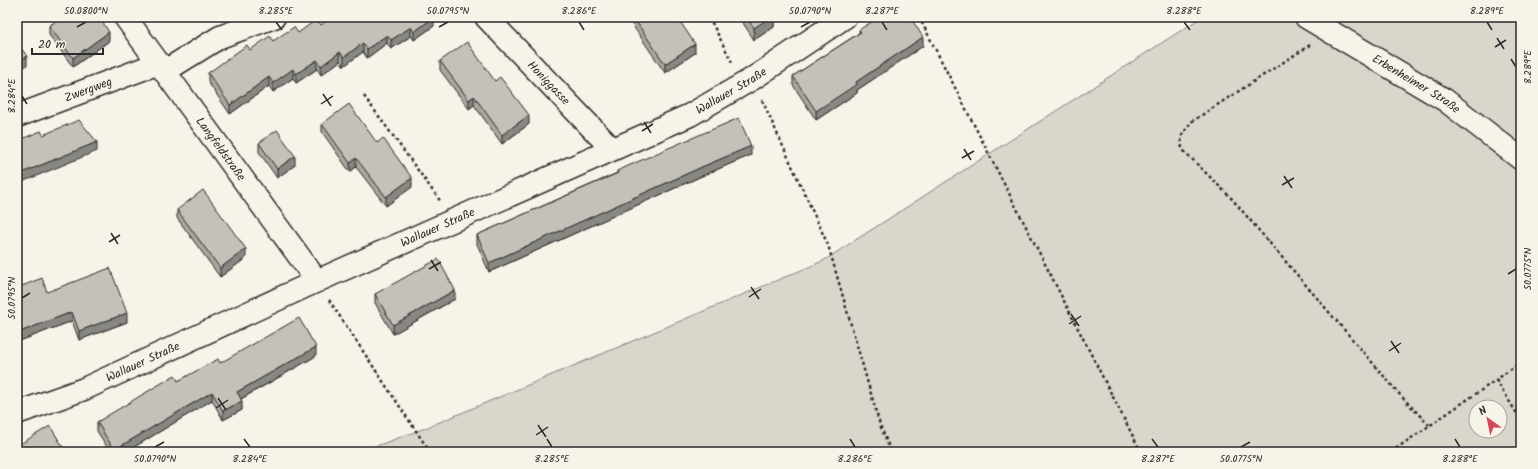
<svg xmlns="http://www.w3.org/2000/svg" width="1538" height="469" font-family="Kalam,sans-serif">
	<style>
		.green { fill: #dad6cc; stroke: #82807c; fill-rule: evenodd }
		.lines { fill: none; stroke-linecap: round; stroke-linejoin: round }
		.minor-casing { stroke: #2b2b2b; stroke-width: 25 }
		.path { stroke: #2b2b2b; stroke-width: 2.5; stroke-dasharray: 3 3; stroke-linecap: butt }
		.minor { stroke: #f7f3e8; stroke-width: 22 }
		.wall { fill: #a9a69f; stroke: #2b2b2b }
		.shaded-wall { fill: #898782; stroke: #2b2b2b }
		.building { fill: #c4c1b9; stroke: #2b2b2b }
		.ticks { fill: none; stroke: #2b2b2b; stroke-width: 1.5 }
		.labels { text-anchor: middle; dominant-baseline: central; stroke-width: 3; stroke-linejoin: round; paint-order: stroke }
		.street-label { font-size: 12px; fill: #2b2b2b; stroke: #f7f3e8 }
		.neatline { fill: none; stroke: #2b2b2b; stroke-width: 1.5 }
		.ticks-label { font-size: 10px; text-anchor: middle; fill: #2b2b2b }
	</style>
	<rect width="100%" height="100%" fill="#f7f3e8"/>
	<filter id="ink" filterUnits="userSpaceOnUse"><feTurbulence type="fractalNoise" baseFrequency=".025" numOctaves="2"/><feDisplacementMap in="SourceGraphic" scale="8" xChannelSelector="R" yChannelSelector="G"/><feConvolveMatrix kernelMatrix="1 2 1 2 8 2 1 2 1" color-interpolation-filters="sRGB"/></filter>
	<g filter="url(#ink)">
		<path class="green" d="M1202,17H1521V452H360L428,427L823,261ZM1476,407H1500V431H1476Z"/>
		<g class="lines">
			<defs>
				<g id="minor">
					<path id="s1" d="M125,17L317,281"/>
					<path id="s2" d="M486,17L612,149"/>
					<path id="s3" d="M1306,17L1445,100L1521,159"/>
					<path d="M165,71L220,37L274,17"/>
					<path id="s4" d="M17,116L159,63"/>
					<path id="s5" d="M17,413L84,389L317,281L690,115L752,79L845,17"/>
				</g>
			</defs>
			<use href="#minor" class="minor-casing"/>
			<g class="path">
				<path d="M709,17L733,64"/>
				<path d="M919,17L1141,452"/>
				<path d="M1310,45L1191,122L1181,137L1182,149L1232,199L1401,396L1429,425"/>
				<path d="M364,96L441,202"/>
				<path d="M762,100L828,245L880,425L891,452"/>
				<path d="M329,300L430,452"/>
				<path d="M1496,380L1521,420"/>
				<path d="M1391,452L1496,380L1521,362"/>
			</g>
			<use href="#minor" class="minor"/>
		</g>
		<g class="wall">
			<path d="M53,17H99L109,41L73,67L49,35V26L56,21Z"/>
			<path d="M528,17H537L531,21Z"/>
			<path d="M627,17H677L695,53L665,73Z"/>
			<path d="M739,17H774V27L754,40Z"/>
			<path d="M321,25L434,26L414,40L411,36L391,49L387,43L367,58L363,52L344,66L340,61L321,75L317,69L296,83L293,78L273,92L269,86L230,114L208,82V73L250,50Z"/>
			<path d="M859,30L923,46L857,90V93L816,120L793,85V76L859,33Z"/>
			<path d="M440,61L495,81L529,124L502,144L474,105L469,109L440,70Z"/>
			<path d="M322,124L377,143L412,187L386,206L356,167L350,172L322,132Z"/>
			<path d="M259,143L295,165L277,178L259,152Z"/>
			<path d="M751,155L704,175L489,272L477,244V235L617,173V171Z"/>
			<path d="M177,210L246,258L220,277L177,218Z"/>
			<path d="M17,288L47,292L127,322L79,340L72,321L17,342Z"/>
			<path d="M375,294L455,299L393,334L375,303Z"/>
			<path d="M316,356L241,399L242,410L223,420L212,400L126,452H110L97,431V422L178,381L220,363Z"/>
		</g>
		<g class="shaded-wall">
			<path d="M434,17V26L414,40V32Z"/>
			<path d="M531,17H537L531,21Z"/>
			<path d="M769,17H774V27L754,40V28Z"/>
			<path d="M411,27V36L391,49V40Z"/>
			<path d="M109,32V41L73,67V58Z"/>
			<path d="M387,35V43L367,58V49Z"/>
			<path d="M923,37V46L857,90V93L816,120V111L856,82Z"/>
			<path d="M363,43V52L344,66V57Z"/>
			<path d="M695,44V53L665,73V64Z"/>
			<path d="M340,52V61L321,75V66Z"/>
			<path d="M27,56V65L17,73V64Z"/>
			<path d="M317,60V69L296,83V74Z"/>
			<path d="M293,69V78L273,92V83Z"/>
			<path d="M269,77V86L230,114V105Z"/>
			<path d="M474,96V105L469,109V100Z"/>
			<path d="M529,115V124L502,144V135Z"/>
			<path d="M97,142V151L17,184V175Z"/>
			<path d="M751,146V155L704,175L489,272V263L704,166Z"/>
			<path d="M295,156V165L277,178V169Z"/>
			<path d="M356,158V167L350,172V163Z"/>
			<path d="M412,178V187L386,206V197Z"/>
			<path d="M246,249V258L220,277V268Z"/>
			<path d="M455,290V299L393,334V325Z"/>
			<path d="M72,312V321L17,342V333Z"/>
			<path d="M127,313V322L79,340V331Z"/>
			<path d="M316,347V356L237,401V392Z"/>
			<path d="M212,392V400L126,452H114V450Z"/>
			<path d="M242,401V410L223,420V411Z"/>
		</g>
		<g class="building">
			<path d="M59,17H99L109,32L73,58L49,26L60,18Z"/>
			<path d="M332,17H434L414,32L411,27L391,40L387,35L367,49L363,43L344,57L340,52L321,66L317,60L296,74L293,69L273,83L269,77L230,105L208,73L247,45L250,50L270,36L273,41L294,27L298,33L317,19L321,25Z"/>
			<path d="M633,17H677L695,44L665,64Z"/>
			<path d="M746,17H771L754,28Z"/>
			<path d="M879,17H910L923,37L856,82L857,84L816,111L793,76L861,32L859,30Z"/>
			<path d="M467,42L495,81L500,77L529,115L502,135L474,96L469,100L440,61Z"/>
			<path d="M17,43L27,56L17,64Z"/>
			<path d="M349,104L377,143L383,138L412,178L386,197L356,158L350,163L322,124Z"/>
			<path d="M739,118L751,146L704,166L489,263L477,235L618,173L617,171L664,150Z"/>
			<path d="M79,120L97,142L17,175V141L41,131L43,135Z"/>
			<path d="M277,130L295,156L277,169L259,143Z"/>
			<path d="M203,190L246,249L220,268L177,210Z"/>
			<path d="M438,259L455,290L393,325L375,294Z"/>
			<path d="M110,268L127,313L79,331L72,312L17,333V288L42,278L47,292Z"/>
			<path d="M299,318L316,347L237,392L242,401L223,411L212,392L114,450L97,422L175,375L178,381L218,359L220,363Z"/>
			<path d="M50,426L63,447V452H17V446Z"/>
		</g>
	</g>
	<path class="ticks" d="M276,22L282,30M579,22L584,30M882,22L887,30M1184,22L1190,30M1487,22L1492,30M77,27L86,22M439,27L448,22M801,27L810,22M1497,38L1504,49M1495,47L1506,40M1511,59L1516,67M323,94L331,106M22,96L27,104M321,104L333,96M644,122L651,133M642,131L653,124M964,149L971,160M962,158L974,151M1284,176L1292,188M1282,185L1294,178M111,233L118,244M109,242L120,235M431,260L438,271M429,269L441,262M1508,274L1516,269M751,287L759,299M749,297L761,289M22,298L30,293M1071,314L1079,326M1069,324L1081,316M1391,341L1399,353M1389,351L1401,343M218,398L226,410M216,408L228,400M538,425L546,437M536,435L548,427M244,439L250,447M547,439L552,447M850,439L855,447M1152,439L1158,447M1455,439L1460,447M155,447L164,442M1241,447L1250,442"/>
	<g class="labels">
		<g class="street-label">
			<text stroke="none"><textPath href="#s2" startOffset="91">Honiggasse</textPath></text>
			<text stroke="none"><textPath href="#s3" startOffset="129">Erbenheimer Straße</textPath></text>
			<text stroke="none"><textPath href="#s4" startOffset="76">Zwergweg</textPath></text>
			<text stroke="none"><textPath href="#s5" startOffset="784">Wallauer Straße</textPath></text>
			<text stroke="none"><textPath href="#s1" startOffset="163">Langfeldstraße</textPath></text>
			<text stroke="none"><textPath href="#s5" startOffset="460">Wallauer Straße</textPath></text>
			<text stroke="none"><textPath href="#s5" startOffset="136">Wallauer Straße</textPath></text>
		</g>
	</g>
	<rect width="1538" height="469" fill="none" stroke="#f7f3e8" stroke-width="44"/>
	<g transform="translate(1488 419) rotate(327)"><circle r="19" fill="#f7f3e8" stroke="#a5a39c"/>
	<path d="M0-3L7 15L0 10L-7 15Z" fill="#d1495b"/>
	<text y="-6" font-size="11" font-weight="bold" text-anchor="middle" fill="#2b2b2b">N</text>
	</g>
	<path d="M32 48v6h71v-6" fill="none" stroke="#2b2b2b" stroke-width="2"/>
	<text x="38" y="48" font-size="12" fill="#2b2b2b" stroke="#f7f3e8" stroke-width="3" paint-order="stroke">20 m</text>
	<rect x="22" y="22" width="1494" height="425" class="neatline"/>
	<g class="ticks-label">
		<text x="86" y="14">50.0800°N</text>
		<text x="276" y="14">8.285°E</text>
		<text x="448" y="14">50.0795°N</text>
		<text x="579" y="14">8.286°E</text>
		<text x="810" y="14">50.0790°N</text>
		<text x="882" y="14">8.287°E</text>
		<text x="1184" y="14">8.288°E</text>
		<text x="1487" y="14">8.289°E</text>
		<text transform="translate(1527 67) rotate(-90)" y="4">8.289°E</text>
		<text transform="translate(11 96) rotate(-90)" y="4">8.284°E</text>
		<text transform="translate(1527 269) rotate(-90)" y="4">50.0775°N</text>
		<text transform="translate(11 298) rotate(-90)" y="4">50.0795°N</text>
		<text x="155" y="462">50.0790°N</text>
		<text x="250" y="462">8.284°E</text>
		<text x="552" y="462">8.285°E</text>
		<text x="855" y="462">8.286°E</text>
		<text x="1158" y="462">8.287°E</text>
		<text x="1241" y="462">50.0775°N</text>
		<text x="1460" y="462">8.288°E</text>
	</g>
</svg>
